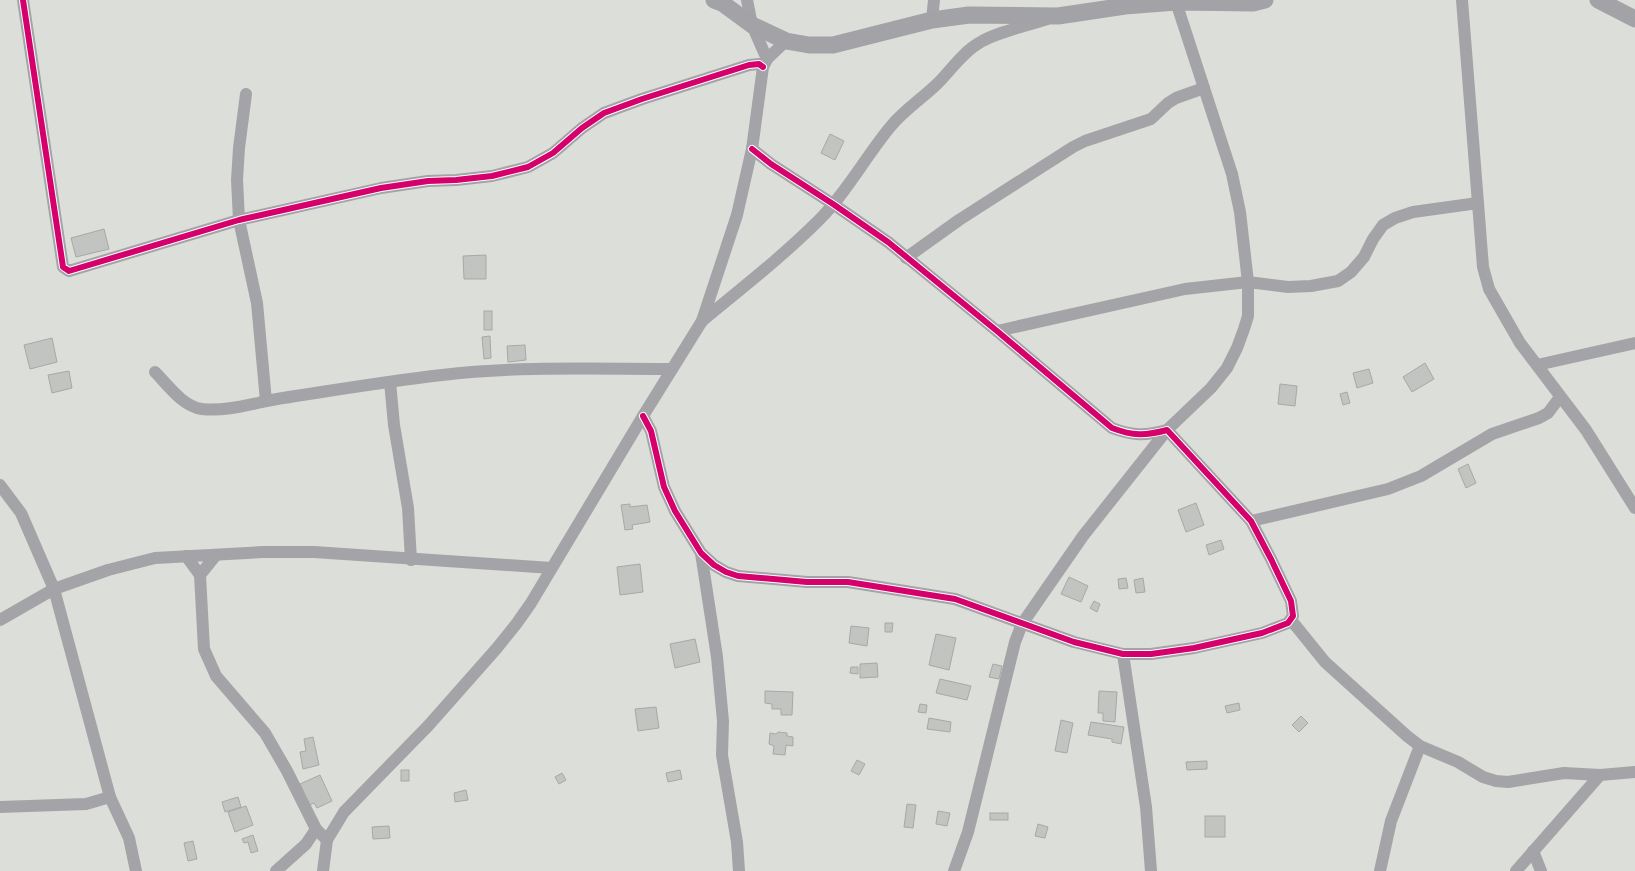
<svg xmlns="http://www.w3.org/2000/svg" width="1635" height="871" font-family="'Work Sans',sans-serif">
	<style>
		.building { fill: #c2c4c1; stroke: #a7a9a6 }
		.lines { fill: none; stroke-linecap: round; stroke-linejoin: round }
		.street { stroke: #a4a3a7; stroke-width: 12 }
		.secondary { stroke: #a3a2a6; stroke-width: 17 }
		.cycleway-casing { stroke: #fff; stroke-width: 8 }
		.cycleway { stroke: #d6006c; stroke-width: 6 }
	</style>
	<rect width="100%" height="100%" fill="#dcdeda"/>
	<g class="building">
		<path d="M830,134L844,141L835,160L821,153Z"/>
		<path d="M104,229L109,249L76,257L71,238Z"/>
		<path d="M486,255V279H464L463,256Z"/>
		<rect x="484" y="311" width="8" height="19"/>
		<path d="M490,336L491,358L484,359L482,337Z"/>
		<path d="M52,338L57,362L30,369L24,345Z"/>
		<path d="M525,345L526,360L508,362L507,346Z"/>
		<path d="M1425,363L1434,379L1412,392L1403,377Z"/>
		<path d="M1369,369L1373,383L1357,388L1353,373Z"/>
		<path d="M69,371L72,388L52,393L48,375Z"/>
		<path d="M1280,384L1297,386L1295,406L1278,404Z"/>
		<path d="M1347,392L1350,403L1343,405L1340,394Z"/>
		<path d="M1468,464L1476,483L1466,488L1458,469Z"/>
		<path d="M1196,503L1204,525L1186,532L1178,510Z"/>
		<path d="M630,504V507L647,505L650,522L632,525L633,529L625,530L621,505Z"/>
		<path d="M1221,540L1224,549L1209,555L1206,545Z"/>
		<path d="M640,564L643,592L620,595L617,567Z"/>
		<path d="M1069,577L1088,586L1081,602L1061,594Z"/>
		<path d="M1126,578L1128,588L1119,589L1118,579Z"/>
		<path d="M1143,578L1145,592L1136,593L1134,580Z"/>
		<path d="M1094,601L1100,604L1097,612L1090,608Z"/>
		<path d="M885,623H893L892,632H885Z"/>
		<path d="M851,626L869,628L867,646L849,643Z"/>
		<path d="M936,634L956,638L949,670L929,665Z"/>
		<path d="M695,639L700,662L675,668L670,644Z"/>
		<path d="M877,663L878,677L860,678V664Z"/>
		<path d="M993,664L1002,666L999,679L989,677Z"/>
		<path d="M851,667H858V674L850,673Z"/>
		<path d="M940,679L971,686L967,700L936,693Z"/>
		<path d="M765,691L793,692L792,715H781V709H772V704L765,703Z"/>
		<path d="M1099,691L1117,692L1115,722L1103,721V713H1098Z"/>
		<path d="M1239,703L1240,710L1227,713L1225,706Z"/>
		<path d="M920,704L927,705L926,713L918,712Z"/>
		<path d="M656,707L659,728L638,731L635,709Z"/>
		<path d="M1301,716L1308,723L1299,732L1292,725Z"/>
		<path d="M929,718L951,722L950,732L927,729Z"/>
		<path d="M1061,720L1073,723L1067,753L1055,751Z"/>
		<path d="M1091,722L1124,727L1121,744L1112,742V739L1088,735Z"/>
		<path d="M778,732L787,733V736L793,737V746L786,745L785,755L773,754L774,746L769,744L770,733L776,734Z"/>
		<path d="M313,737L319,765L303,769L300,752L306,751L304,739Z"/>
		<path d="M857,760L865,764L859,775L851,771Z"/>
		<path d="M1207,761V769L1187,770L1186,762Z"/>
		<rect x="401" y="770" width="8" height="11"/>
		<path d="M680,770L682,779L668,782L666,773Z"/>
		<path d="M562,773L566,780L559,784L555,777Z"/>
		<path d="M320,775L332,801L317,808L314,803L308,806L300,784Z"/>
		<path d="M466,790L468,800L455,802L454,793Z"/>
		<path d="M238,797L241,807L225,812L222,802Z"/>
		<path d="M907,804L916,805L913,828L904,827Z"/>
		<path d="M246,806L253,825L235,832L228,812Z"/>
		<path d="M938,811L950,813L947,826L936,824Z"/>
		<rect x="990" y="813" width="18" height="7"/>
		<rect x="1205" y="816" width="20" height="21"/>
		<path d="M1038,824L1048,827L1045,838L1035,836Z"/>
		<path d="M389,826L390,838L373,839L372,827Z"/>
		<path d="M253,835L258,851L251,853L248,842L244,843L242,839Z"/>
		<path d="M193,841L197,859L188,861L184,843Z"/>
	</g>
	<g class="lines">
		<g class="street">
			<path d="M23,0L63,267L69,271L239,220L381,188L428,181L456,180L492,176L528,167L553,153L582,128L604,113L642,99L749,65L759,64L763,67"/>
			<path d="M747,0L752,25L767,59"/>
			<path d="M1462,0L1483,267L1489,289L1520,343L1586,430L1635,508"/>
			<path d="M932,20L934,0"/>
			<path d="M246,94L239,148L237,180L239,220L257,303L266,401"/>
			<path d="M906,258L959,220L1073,147L1085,141L1151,119L1168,103L1176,98L1204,88"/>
			<path d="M702,321C742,288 783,256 819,220C847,192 866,156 891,126C905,109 923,98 938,83C951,70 963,52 979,43C996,32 1027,26 1047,19"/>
			<path d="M997,331L1185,289L1248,282L1288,287L1311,286L1338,281L1351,272L1364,257L1373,239L1383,225L1395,218L1413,212L1478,203"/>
			<path d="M1537,365L1635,343"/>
			<path d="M155,372C168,385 182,406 202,409C228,412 257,402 283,398C335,390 389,381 442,375C518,366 595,369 672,369"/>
			<path d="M390,382L394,425L408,508L411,560"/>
			<path d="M643,416L651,431L664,487L675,511L701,553L714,565L726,572L738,576L807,582H848L955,599L1074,642L1123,654H1151L1194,648L1262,633L1288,623L1293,616L1291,601L1271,559L1251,521L1167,430C1145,436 1133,436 1112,428L997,331L888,242L833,204L771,164L752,149"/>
			<path d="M0,485L21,513L54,589L110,797L129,838L136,871"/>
			<path d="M1251,521L1388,489L1421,476L1492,434L1539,418L1548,413L1560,397"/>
			<path d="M701,553L717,657L723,721L722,755L737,842L739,871"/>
			<path d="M186,556L200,575L204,649L216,676L265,733L287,771L316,829L327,840"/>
			<path d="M200,575L216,555"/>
			<path d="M0,620L54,589L108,570L155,558L263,552H314L551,568"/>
			<path d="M1291,620L1325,662L1407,736L1420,746L1458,762L1483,777L1496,781L1508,782L1564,773L1600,775L1635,772"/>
			<path d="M1123,654L1146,807L1151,871"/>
			<path d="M0,807L86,804L110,797"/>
			<path d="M1533,851L1541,871"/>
			<path d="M276,871L306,844L316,829"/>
			<path d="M323,871L327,840L344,812L428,726L497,648L517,623L531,603L643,416L702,321L737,215L752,149L763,67L767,59L786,41"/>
			<path d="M954,871L968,832L1015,642L1022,624L1083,536L1167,430L1211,388L1227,368L1237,348L1244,329L1248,316V282L1240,212L1232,174L1176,2"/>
			<path d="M1380,871L1391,821L1420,746"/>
			<path d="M1516,871L1600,775"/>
		</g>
		<g class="secondary">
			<path d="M714,0L722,3L752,25L786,41L809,45H833L932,20L969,15L1058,16L1125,6L1176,2L1253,3L1265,0"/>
			<path d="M1598,0L1635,19"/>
		</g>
		<defs>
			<g id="cycleway">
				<path d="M23,0L63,267L69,271L239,220L381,188L428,181L456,180L492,176L528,167L553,153L582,128L604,113L642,99L749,65L759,64L763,67"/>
				<path d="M643,416L651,431L664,487L675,511L701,553L714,565L726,572L738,576L807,582H848L955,599L1074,642L1123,654H1151L1194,648L1262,633L1288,623L1293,616L1291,601L1271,559L1251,521L1167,430C1145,436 1133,436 1112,428L997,331L888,242L833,204L771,164L752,149"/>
			</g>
		</defs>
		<use href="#cycleway" class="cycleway-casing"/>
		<use href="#cycleway" class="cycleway"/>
	</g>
</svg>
